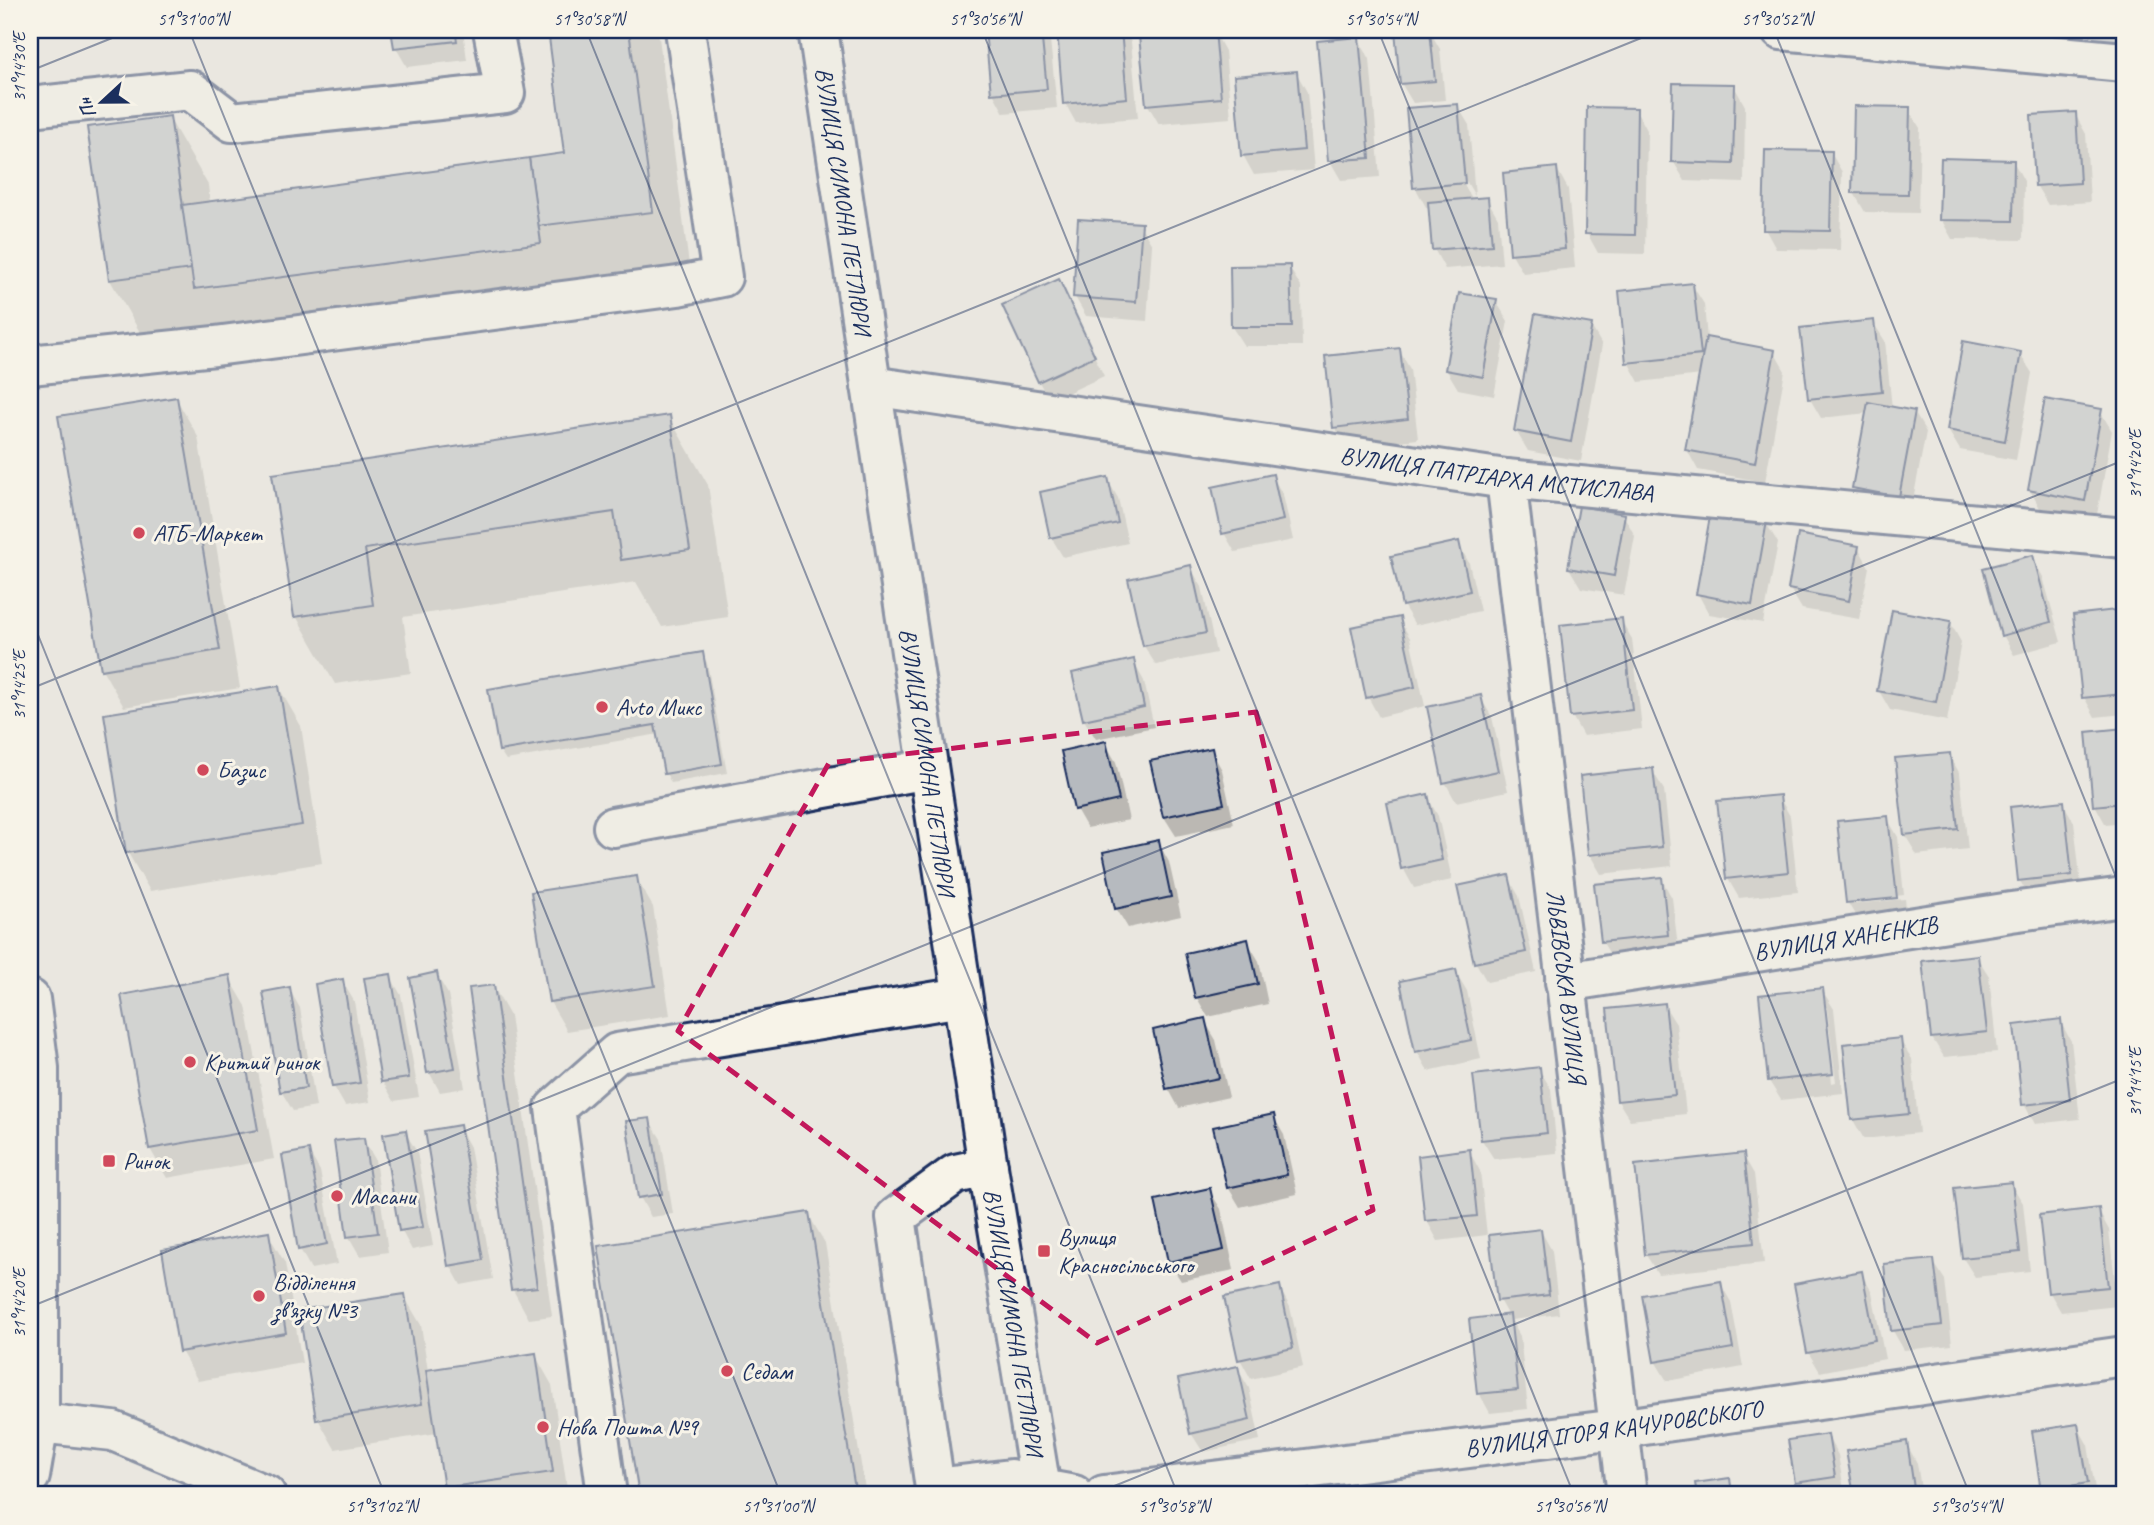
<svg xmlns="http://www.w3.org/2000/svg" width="2154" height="1525" font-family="Caveat,sans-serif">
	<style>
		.shadow { fill: #0003; fill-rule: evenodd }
		.building { fill: #b6babf; stroke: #1b2f5e; stroke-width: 2 }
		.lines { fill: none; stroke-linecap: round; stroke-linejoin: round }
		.minor-casing { stroke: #1b2f5e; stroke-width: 44 }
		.minor { stroke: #f7f3e8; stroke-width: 38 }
		.marked { fill: none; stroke: #c2185b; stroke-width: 5; stroke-dasharray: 14 9; stroke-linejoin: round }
		.ticks { fill: none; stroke: #1b2f5e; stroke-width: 2; stroke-opacity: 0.45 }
		.poi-dot { fill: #d1495b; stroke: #f7f3e8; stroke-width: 2.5 }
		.labels { text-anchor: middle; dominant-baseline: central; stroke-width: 6; stroke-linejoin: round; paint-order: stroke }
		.street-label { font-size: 24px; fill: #1b2f5e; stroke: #f7f3e8 }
		.poi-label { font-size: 24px; fill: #1b2f5e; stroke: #f7f3e8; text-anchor: start }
		.neatline { fill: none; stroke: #1b2f5e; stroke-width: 2.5 }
		.ticks-label { font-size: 18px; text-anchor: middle; fill: #1b2f5e }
	</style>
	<rect width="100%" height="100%" fill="#eae7e0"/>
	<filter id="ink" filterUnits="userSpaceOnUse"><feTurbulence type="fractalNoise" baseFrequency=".0143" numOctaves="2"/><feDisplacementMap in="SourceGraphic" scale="14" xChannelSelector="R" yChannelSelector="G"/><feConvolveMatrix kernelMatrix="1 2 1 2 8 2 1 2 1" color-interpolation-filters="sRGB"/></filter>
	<g filter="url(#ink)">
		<g class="shadow">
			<path d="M393,30H463L467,60L407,67L396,48Z"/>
			<path d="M550,30H658L691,280L149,348L110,280L89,129L169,118L208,185L210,203L566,154Z"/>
			<path d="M987,30H1049L1057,108L1004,113L993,93Z"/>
			<path d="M1058,30H1123L1131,42L1138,118L1076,123L1065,103Z"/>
			<path d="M1429,30L1440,49L1445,100L1413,103L1401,83L1397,32Z"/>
			<path d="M1214,31L1225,51L1231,118L1159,124L1148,105Z"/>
			<path d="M1358,39L1370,59L1380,177L1341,180L1330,161Z"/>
			<path d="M1296,72L1307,92L1314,170L1254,175L1243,155Z"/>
			<path d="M1734,86L1745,106L1744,183L1685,181L1673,161Z"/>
			<path d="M1457,105L1469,125L1475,196L1462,174L1459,176L1473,200L1487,199L1498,218L1502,264L1445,269L1434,249L1430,206L1426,207L1415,187Z"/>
			<path d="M1908,109L1920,128L1918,213L1865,212L1854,193Z"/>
			<path d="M1636,110L1647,130L1645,254L1598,253L1587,233Z"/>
			<path d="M2075,114L2086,134L2090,202L2048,205L2036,185Z"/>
			<path d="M1831,153L1842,172L1840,250L1776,249L1765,229Z"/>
			<path d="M2013,161L2024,181L2023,240L1952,239L1941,219Z"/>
			<path d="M1557,169L1568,189L1575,268L1523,273L1512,254Z"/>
			<path d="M1140,225L1152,245L1147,321L1086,316L1075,297Z"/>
			<path d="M1289,267L1301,287L1302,346H1244L1232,327Z"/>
			<path d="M1058,281L1104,376L1050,401L1039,382L1005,305Z"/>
			<path d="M1692,285L1704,304L1707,339L1774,352L1785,371L1765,482L1698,470L1687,450L1701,375L1639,382L1628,362Z"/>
			<path d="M1496,301L1508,321L1494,396L1458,389L1446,369Z"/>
			<path d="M1873,322L1885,341L1892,408L1914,412L1926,432L1910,516L1866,507L1854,488L1868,413L1821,418L1810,399L1802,329Z"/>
			<path d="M1591,326L1602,345L1581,461L1528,451L1516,431Z"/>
			<path d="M1399,350L1410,369L1418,439L1346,447L1335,427Z"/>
			<path d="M2020,354L2032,373L2016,460L1960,450L1948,430Z"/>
			<path d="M176,398L198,437L240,688L124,707L102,669Z"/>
			<path d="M2100,411L2112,431L2096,520L2041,510L2030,490Z"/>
			<path d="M669,417L708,485L728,617L662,627L636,582L403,617L411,673L335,684L296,616L274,476Z"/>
			<path d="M1272,476L1283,495L1293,540L1235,552L1224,533Z"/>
			<path d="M1107,479L1118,498L1128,543L1063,557L1051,537Z"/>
			<path d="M1624,516L1635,536L1624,595L1581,588L1569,568Z"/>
			<path d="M1766,523L1778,543L1763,623L1709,614L1698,594Z"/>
			<path d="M1458,543L1469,563L1480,611L1415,625L1403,605Z"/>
			<path d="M1858,547L1869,567L1859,619L1802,609L1790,589Z"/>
			<path d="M2032,557L2043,577L2061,642L2014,655L2003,635Z"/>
			<path d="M1190,567L1202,587L1216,653L1156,665L1144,646L1130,580Z"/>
			<path d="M2124,611V714L2095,717L2084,697L2074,616Z"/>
			<path d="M1399,619L1410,638L1425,706L1379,717L1368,697Z"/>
			<path d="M1621,620L1632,639L1642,729L1583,736L1572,716Z"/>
			<path d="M1950,622L1961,642L1947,721L1890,710L1879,691Z"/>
			<path d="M702,654L707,663L727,773L671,783L666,773L659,734L506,760L500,751L490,690Z"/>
			<path d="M1133,661L1144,681L1154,727L1096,739L1084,720L1074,674Z"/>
			<path d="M279,688L301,726L322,863L150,891L128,853L106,715Z"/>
			<path d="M1480,697L1492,717L1508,791L1456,802L1445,782Z"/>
			<path d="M2124,729V823L2106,825L2095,805L2088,733Z"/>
			<path d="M1105,743L1116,762L1129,820L1087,828L1076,809Z"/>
			<path d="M1211,750L1222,770L1234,824L1176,836L1164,817Z"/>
			<path d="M1949,755L1960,774L1968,849L1917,855L1905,835L1897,760Z"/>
			<path d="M1652,770L1664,790L1672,866L1601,874L1590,855L1582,778Z"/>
			<path d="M1427,796L1438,816L1452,880L1414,888L1403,868Z"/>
			<path d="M1779,797L1790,816L1798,892L1739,898L1728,879Z"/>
			<path d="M2063,803L2074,822L2082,895L2031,900L2020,881Z"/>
			<path d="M1887,818L1898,837L1904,895L1854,901V904L1905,899L1907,917L1859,922L1848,903Z"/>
			<path d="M1158,842L1169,862L1181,916L1128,928L1116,908Z"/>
			<path d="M1508,877L1519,896L1536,972L1487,982L1476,963Z"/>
			<path d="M636,878L653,907L670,1015L567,1031L550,1002Z"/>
			<path d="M1661,878L1672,898L1679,954L1614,961L1602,941Z"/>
			<path d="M1247,941L1259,961L1268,1004L1208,1017L1197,998Z"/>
			<path d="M1977,957L1989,976L1997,1052L1944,1057L1932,1038Z"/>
			<path d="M1455,971L1467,991L1481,1059L1428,1071L1417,1051Z"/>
			<path d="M436,974L448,994L465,1088L440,1092L429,1072Z"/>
			<path d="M390,976L401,995L419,1097L394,1101L383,1082Z"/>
			<path d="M229,977L246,1006L274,1159L167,1178L150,1149L123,997Z"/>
			<path d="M342,981L354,1001L370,1102L345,1106L334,1087L317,985Z"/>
			<path d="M493,986L510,1016L552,1316L529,1319L513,1290Z"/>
			<path d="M289,989L300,1008L316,1107L293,1111L281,1091Z"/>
			<path d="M1822,990L1834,1009L1843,1093L1781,1100L1769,1081ZM1824,1008H1827L1836,1082L1832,1083Z"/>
			<path d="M1664,1005L1676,1024L1686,1114L1630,1120L1618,1101Z"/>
			<path d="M1204,1020L1216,1040L1229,1097L1179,1108L1168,1088Z"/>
			<path d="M2060,1021L2071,1041L2080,1119L2035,1124L2024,1104Z"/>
			<path d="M1900,1040L1912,1059L1919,1133L1864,1139L1853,1120L1844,1046Z"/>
			<path d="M1539,1069L1551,1089L1557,1153L1494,1159L1482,1140Z"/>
			<path d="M1273,1116L1284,1135L1297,1194L1240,1207L1228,1187Z"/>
			<path d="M649,1120L661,1139L673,1214L651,1217L640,1197Z"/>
			<path d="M459,1127L470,1147L493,1279L461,1285L450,1265Z"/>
			<path d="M405,1132L417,1152L433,1246L412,1250L401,1230Z"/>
			<path d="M363,1139L375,1159L388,1252L360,1256L349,1237Z"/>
			<path d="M1469,1151L1480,1171L1487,1235L1438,1241L1427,1221L1420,1157Z"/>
			<path d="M309,1152L320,1171L337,1264L311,1269L300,1249Z"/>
			<path d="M1743,1155L1754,1174L1764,1263L1658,1274L1646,1255Z"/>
			<path d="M2011,1184L2023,1203L2030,1271L1975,1277L1963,1258Z"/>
			<path d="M1209,1190L1221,1209L1234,1270L1181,1281L1169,1262Z"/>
			<path d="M2098,1210L2109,1230L2118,1306L2061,1312L2050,1293Z"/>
			<path d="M808,1214L825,1243L866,1495H641L600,1247Z"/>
			<path d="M1541,1231L1552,1251L1559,1314L1511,1320L1520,1336L1528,1409L1490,1413L1479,1393L1508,1316L1499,1300Z"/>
			<path d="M268,1234L285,1263L302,1363L198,1381L181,1351Z"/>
			<path d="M1933,1261L1945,1280L1952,1345L1904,1350L1893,1331Z"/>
			<path d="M1861,1273L1872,1292L1885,1359L1820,1372L1808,1352Z"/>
			<path d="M1720,1283L1731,1302L1743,1367L1667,1381L1655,1361Z"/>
			<path d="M1279,1287L1290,1307L1303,1367L1251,1379L1240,1359Z"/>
			<path d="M404,1296L421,1325L428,1371L535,1355L552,1385L568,1495H450L446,1488L437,1433L335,1449L318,1419Z"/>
			<path d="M1237,1368L1249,1388L1260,1440L1203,1452L1191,1433Z"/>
			<path d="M2077,1426L2088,1445L2096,1495H2046L2043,1490Z"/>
			<path d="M1827,1436L1838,1455L1845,1495H1804L1797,1482Z"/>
			<path d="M1906,1443L1917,1463L1922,1495H1855L1848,1452Z"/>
			<path d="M1729,1480L1738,1495H1698L1697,1485Z"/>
		</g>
		<g class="building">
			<path d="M391,30H455L457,41L394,48Z"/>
			<path d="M548,30H629L653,212L538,226L529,158L564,153Z"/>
			<path d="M985,30H1041L1047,89L991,94Z"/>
			<path d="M1057,30H1121L1127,98L1063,104Z"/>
			<path d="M1215,30L1221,98L1146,105L1139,36Z"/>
			<path d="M1430,30L1435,81L1400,84L1395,31Z"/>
			<path d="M2074,30H2124V43L2073,42Z"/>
			<path d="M1359,37L1370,158L1328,161L1317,41Z"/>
			<path d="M1297,71L1304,150L1241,156L1234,76Z"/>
			<path d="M1673,83L1735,84L1733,164L1671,162Z"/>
			<path d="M1458,104L1465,183L1413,188L1406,108Z"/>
			<path d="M1854,106L1910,107L1908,194L1852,193Z"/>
			<path d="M1587,107L1637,108L1635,235L1585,234Z"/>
			<path d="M2076,112L2080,183L2035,186L2031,115Z"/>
			<path d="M170,116L192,269L109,280L87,127Z"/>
			<path d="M1765,150L1832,151L1830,231L1763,230Z"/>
			<path d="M529,158L541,243L194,289L182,205Z"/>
			<path d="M1941,158L2014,160L2013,221L1939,220Z"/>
			<path d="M1557,167L1565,249L1510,254L1503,173Z"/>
			<path d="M2124,176V216L2116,178Z"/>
			<path d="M1488,197L1492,245L1432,250L1428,202Z"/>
			<path d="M1078,219L1142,223L1136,302L1073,297Z"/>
			<path d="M1290,265L1292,327H1231L1230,266Z"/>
			<path d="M1059,279L1095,356L1038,382L1002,305Z"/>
			<path d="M1693,283L1701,355L1626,363L1619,291Z"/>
			<path d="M1459,293L1497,299L1483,377L1445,370Z"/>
			<path d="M1535,314L1592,324L1571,442L1514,431Z"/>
			<path d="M1874,320L1882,391L1808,399L1800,328Z"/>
			<path d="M1706,337L1775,350L1755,463L1685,450Z"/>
			<path d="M1963,341L2021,352L2005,441L1947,430Z"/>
			<path d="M1400,348L1408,419L1333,428L1325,356Z"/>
			<path d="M177,397L220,650L101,670L58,416Z"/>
			<path d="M2045,399L2102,409L2085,501L2028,490Z"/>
			<path d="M1868,402L1915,411L1899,497L1852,488Z"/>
			<path d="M670,415L690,550L621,560L614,512L365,549L373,605L294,617L272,474Z"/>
			<path d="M1273,474L1283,520L1222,534L1212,487Z"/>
			<path d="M1108,477L1118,523L1050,538L1040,492Z"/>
			<path d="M1579,506L1625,514L1614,576L1568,568Z"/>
			<path d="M1711,511L1767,521L1752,605L1696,594Z"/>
			<path d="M1798,534L1859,546L1849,601L1788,589Z"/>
			<path d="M1459,541L1470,591L1402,606L1391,556Z"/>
			<path d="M2033,555L2051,622L2001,636L1983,568Z"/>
			<path d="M1191,565L1206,633L1143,646L1128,579Z"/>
			<path d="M2124,609V694L2082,698L2073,615Z"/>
			<path d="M1892,610L1951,621L1936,702L1877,691Z"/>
			<path d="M1400,617L1415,687L1366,698L1351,627Z"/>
			<path d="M1622,618L1632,710L1570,717L1560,625Z"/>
			<path d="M703,652L722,764L664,774L655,725L499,751L488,689Z"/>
			<path d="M1134,659L1144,707L1083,720L1072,673Z"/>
			<path d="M279,686L302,825L126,853L104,714Z"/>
			<path d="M1481,695L1498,771L1443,783L1427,707Z"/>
			<path d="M2124,728V803L2093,806L2086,732Z"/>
			<path d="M1106,741L1119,800L1074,810L1061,751Z"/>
			<path d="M1212,748L1224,804L1163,817L1150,761Z"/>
			<path d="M1950,753L1958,829L1904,835L1895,758Z"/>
			<path d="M1653,768L1662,847L1588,855L1580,776Z"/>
			<path d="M1428,794L1442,860L1401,869L1387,803Z"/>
			<path d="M1780,795L1788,872L1726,879L1717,801Z"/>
			<path d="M2064,801L2072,875L2018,881L2010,807Z"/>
			<path d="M1888,816L1897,898L1846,903L1837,821Z"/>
			<path d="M1159,840L1171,897L1115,909L1103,852Z"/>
			<path d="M1509,875L1526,952L1474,963L1457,886Z"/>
			<path d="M637,876L655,986L549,1002L531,892Z"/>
			<path d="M1662,877L1668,935L1601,942L1594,884Z"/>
			<path d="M1248,939L1258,984L1195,998L1185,953Z"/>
			<path d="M2119,943H2124V993Z"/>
			<path d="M1978,955L1987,1032L1931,1038L1922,961Z"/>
			<path d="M1456,969L1471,1040L1415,1052L1400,981Z"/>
			<path d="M437,972L455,1068L427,1073L410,978Z"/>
			<path d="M391,974L409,1078L381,1082L364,978Z"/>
			<path d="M230,975L258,1130L149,1149L121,995Z"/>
			<path d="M343,979L360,1083L332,1087L315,984Z"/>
			<path d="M494,985L537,1287L511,1290L469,988Z"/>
			<path d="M290,987L306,1088L280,1092L263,992Z"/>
			<path d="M1823,988L1833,1074L1768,1081L1759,995Z"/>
			<path d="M1665,1003L1675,1095L1617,1101L1607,1009Z"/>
			<path d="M1205,1018L1219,1078L1166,1089L1153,1030Z"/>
			<path d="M2061,1019L2070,1100L2022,1105L2014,1025Z"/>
			<path d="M1901,1038L1909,1114L1851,1120L1843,1044Z"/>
			<path d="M1540,1067L1547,1133L1481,1140L1473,1075Z"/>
			<path d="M1274,1114L1287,1175L1227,1188L1213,1127Z"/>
			<path d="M650,1118L662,1194L638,1198L626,1121Z"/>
			<path d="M460,1125L483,1260L448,1266L425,1131Z"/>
			<path d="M406,1130L423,1227L399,1231L383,1134Z"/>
			<path d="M364,1138L378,1233L347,1237L334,1141Z"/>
			<path d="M1470,1149L1477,1216L1425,1221L1418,1156Z"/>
			<path d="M309,1150L327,1244L298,1250L282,1155Z"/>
			<path d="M1744,1153L1754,1243L1645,1255L1635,1165Z"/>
			<path d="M2012,1182L2020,1252L1962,1258L1954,1188Z"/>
			<path d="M1210,1188L1224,1250L1168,1262L1155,1200Z"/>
			<path d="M2099,1208L2108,1287L2048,1293L2039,1215Z"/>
			<path d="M809,1212L856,1495H639L598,1246Z"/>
			<path d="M1541,1229L1549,1295L1497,1301L1489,1235Z"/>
			<path d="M269,1232L286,1333L179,1352L162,1250Z"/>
			<path d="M1934,1259L1942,1325L1891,1331L1884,1264Z"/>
			<path d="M1862,1271L1875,1340L1807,1353L1794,1284Z"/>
			<path d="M1721,1281L1733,1348L1654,1362L1642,1295Z"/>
			<path d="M1280,1285L1293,1348L1238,1360L1224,1297Z"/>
			<path d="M405,1294L422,1404L316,1420L299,1310Z"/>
			<path d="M1510,1314L1518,1390L1477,1394L1469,1319Z"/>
			<path d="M536,1353L553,1472L444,1488L426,1370Z"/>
			<path d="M1238,1366L1250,1420L1190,1434L1178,1379Z"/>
			<path d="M2078,1424L2088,1483L2041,1491L2032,1431Z"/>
			<path d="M1828,1434L1835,1477L1795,1483L1788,1440Z"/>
			<path d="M1907,1441L1915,1495H1854L1846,1451Z"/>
			<path d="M1730,1478L1732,1495H1697L1695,1483Z"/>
		</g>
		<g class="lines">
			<defs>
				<g id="minor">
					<path id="s1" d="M818,30L988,1167L1042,1495"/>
					<path d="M1781,30L2124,62"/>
					<path d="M30,107L190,90L232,122L505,93L493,30"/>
					<path d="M30,365L215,346L678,286L722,277L685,30"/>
					<path id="s2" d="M871,386L1506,479L2124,538"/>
					<path id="s3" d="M1506,479L1627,1495"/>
					<path d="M613,827L928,769"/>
					<path id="s4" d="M1565,982L2011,912L2124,897"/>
					<path d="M30,999L39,1068V1423L30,1476"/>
					<path d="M39,1423L113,1431L266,1495"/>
					<path d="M935,1488L1011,1479L1041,1489L1074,1495"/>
					<path d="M607,1495L555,1108L617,1053L962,997"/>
					<path d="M936,1495L896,1217L955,1174L988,1167"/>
					<path id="s5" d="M1104,1495L1617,1429L2124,1356"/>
				</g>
			</defs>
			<use href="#minor" class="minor-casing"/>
			<use href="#minor" class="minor"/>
		</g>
	</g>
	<path d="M0 0H2154V1525H0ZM1256,712L1373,1210L1097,1343L678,1031L829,763Z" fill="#eae7e0" fill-opacity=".55" fill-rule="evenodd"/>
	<path class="marked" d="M1256,712L1373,1210L1097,1343L678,1031L829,763Z"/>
	<path class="ticks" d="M189,30L781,1495M586,30L1178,1495M982,30L1574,1495M1378,30L1970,1495M1774,30L2124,897M30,71L132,30M30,615L385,1495M30,689L1661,30M30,1307L2124,460M1092,1495L2124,1078"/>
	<g class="poi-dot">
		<circle cx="139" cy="533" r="7"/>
		<circle cx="602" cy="707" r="7"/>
		<circle cx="203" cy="770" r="7"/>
		<circle cx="190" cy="1062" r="7"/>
		<rect x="102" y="1154" width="14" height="14" rx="3.5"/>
		<circle cx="337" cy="1196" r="7"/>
		<rect x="1037" y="1244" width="14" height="14" rx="3.5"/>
		<circle cx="259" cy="1296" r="7"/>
		<circle cx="727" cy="1371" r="7"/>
		<circle cx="543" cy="1427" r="7"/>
	</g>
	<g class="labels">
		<g class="street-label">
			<text stroke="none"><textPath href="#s1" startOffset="173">ВУЛИЦЯ СИМОНА ПЕТЛЮРИ</textPath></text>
			<text stroke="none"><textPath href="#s2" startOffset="632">ВУЛИЦЯ ПАТРІАРХА МСТИСЛАВА</textPath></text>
			<text stroke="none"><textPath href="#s1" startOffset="740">ВУЛИЦЯ СИМОНА ПЕТЛЮРИ</textPath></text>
			<text stroke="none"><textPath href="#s4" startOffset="284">ВУЛИЦЯ ХАНЕНКІВ</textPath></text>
			<text stroke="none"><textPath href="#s3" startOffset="511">ЛЬВІВСЬКА ВУЛИЦЯ</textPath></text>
			<text stroke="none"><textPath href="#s1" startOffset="1307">ВУЛИЦЯ СИМОНА ПЕТЛЮРИ</textPath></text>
			<text stroke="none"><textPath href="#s5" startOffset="514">ВУЛИЦЯ ІГОРЯ КАЧУРОВСЬКОГО</textPath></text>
		</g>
		<g class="poi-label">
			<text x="153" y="533">АТБ-Маркет</text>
			<text x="616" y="707">Avto Микс</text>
			<text x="217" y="770">Базис</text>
			<text x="204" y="1062">Критий ринок</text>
			<text x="123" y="1161">Ринок</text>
			<text x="351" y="1196">Масани</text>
			<text x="1058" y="1237">Вулиця<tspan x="1058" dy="28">Красносільського</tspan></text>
			<text x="273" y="1282">Відділення<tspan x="273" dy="28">зв’язку №3</tspan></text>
			<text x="741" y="1371">Седам</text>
			<text x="557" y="1427">Нова Пошта №9</text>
		</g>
	</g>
	<rect width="2154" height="1525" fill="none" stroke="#f7f3e8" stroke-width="77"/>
	<g transform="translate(102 102) rotate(248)" stroke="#f7f3e8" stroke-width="5" paint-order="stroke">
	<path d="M0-5L12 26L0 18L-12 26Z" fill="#1b2f5e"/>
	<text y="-10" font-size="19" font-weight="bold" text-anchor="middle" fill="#1b2f5e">Пн</text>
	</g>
	<rect x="38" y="38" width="2078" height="1448" class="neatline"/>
	<g class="ticks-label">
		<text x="193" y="25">51°31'00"N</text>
		<text x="589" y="25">51°30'58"N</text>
		<text x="985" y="25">51°30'56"N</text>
		<text x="1381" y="25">51°30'54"N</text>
		<text x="1777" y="25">51°30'52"N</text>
		<text transform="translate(19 67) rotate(-90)" y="6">31°14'30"E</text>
		<text transform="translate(2135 464) rotate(-90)" y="6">31°14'20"E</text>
		<text transform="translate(19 685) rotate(-90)" y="6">31°14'25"E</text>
		<text transform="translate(2135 1082) rotate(-90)" y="6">31°14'15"E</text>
		<text transform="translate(19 1303) rotate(-90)" y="6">31°14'20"E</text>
		<text x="382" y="1512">51°31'02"N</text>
		<text x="778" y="1512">51°31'00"N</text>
		<text x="1174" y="1512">51°30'58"N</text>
		<text x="1570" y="1512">51°30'56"N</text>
		<text x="1966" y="1512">51°30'54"N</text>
	</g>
</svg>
